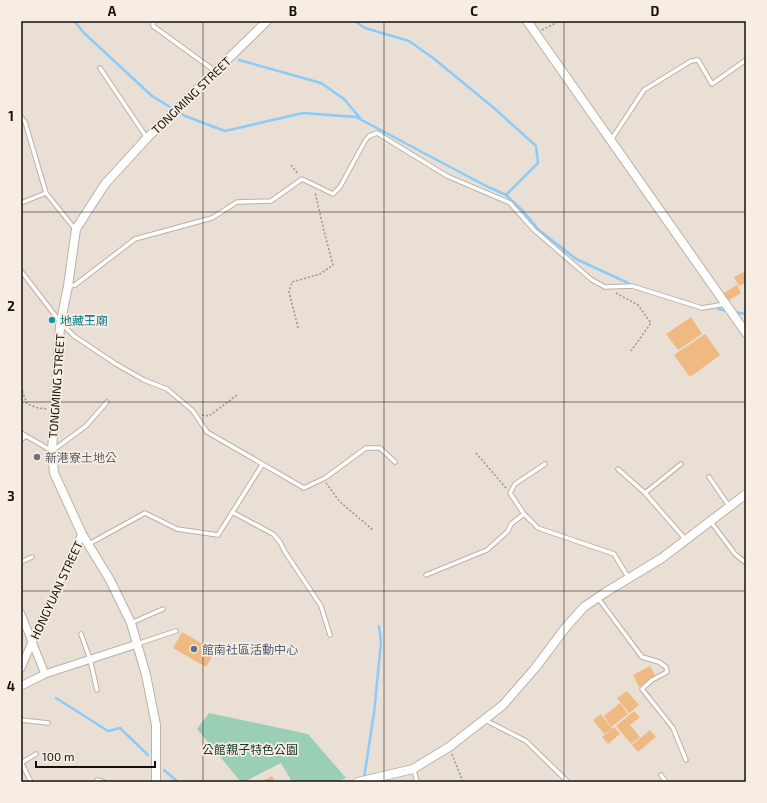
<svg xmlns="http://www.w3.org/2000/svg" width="767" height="803" font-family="'Exo 2','Noto Sans TC',sans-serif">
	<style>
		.green { fill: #9acfb5 }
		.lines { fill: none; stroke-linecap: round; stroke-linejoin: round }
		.stream { stroke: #89ccfb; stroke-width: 2.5 }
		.building { fill: #efb982 }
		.service-casing { stroke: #bbb1a7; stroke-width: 5.5 }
		.minor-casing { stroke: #bbb1a7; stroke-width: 9 }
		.tertiary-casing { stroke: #bbb1a7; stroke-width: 10 }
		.path { stroke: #9d958d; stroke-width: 1.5; stroke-dasharray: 2 2; stroke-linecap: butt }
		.service { stroke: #fff; stroke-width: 3.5 }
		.minor { stroke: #fff; stroke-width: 7 }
		.tertiary { stroke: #fff; stroke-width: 8 }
		.grid { fill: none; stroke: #15110e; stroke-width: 1; stroke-opacity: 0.55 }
		.culture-dot { fill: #0f9aa8; stroke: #f7ede2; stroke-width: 1.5 }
		.worship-dot { fill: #6b7280; stroke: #f7ede2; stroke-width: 1.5 }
		.service-dot { fill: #5c6f8a; stroke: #f7ede2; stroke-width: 1.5 }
		.labels { text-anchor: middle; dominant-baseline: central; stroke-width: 3.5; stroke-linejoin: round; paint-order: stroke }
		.street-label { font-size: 12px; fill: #15110e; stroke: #f7ede2 }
		.culture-label { font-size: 12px; fill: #0d838f; stroke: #f7ede2; text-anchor: start }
		.worship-label { font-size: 12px; fill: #5b616d; stroke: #f7ede2; text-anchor: start }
		.service-label { font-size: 12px; fill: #4e5e75; stroke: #f7ede2; text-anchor: start }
		.park-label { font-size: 12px; fill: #123627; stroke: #f7ede2 }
		.neatline { fill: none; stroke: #15110e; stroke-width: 1.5 }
		.grid-label { font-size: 13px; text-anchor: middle; font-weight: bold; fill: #15110e }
	</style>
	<rect width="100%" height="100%" fill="#eadfd5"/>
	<path class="green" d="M209,713L308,734L346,778L336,782H292L281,763L244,782H241L197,729Z"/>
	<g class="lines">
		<g class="stream">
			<path d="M74,21L84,33L152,96L185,116L225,131L303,113L356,117L486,186L506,195L523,211L539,230L576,259L628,283"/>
			<path d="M355,21L365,28L409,41L433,58L494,108L536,146L538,163L506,195"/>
			<path d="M239,60L321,83L344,99L360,118"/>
			<path d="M718,309L727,311"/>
			<path d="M734,312L746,314"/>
			<path d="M56,698L108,731L120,728L148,755"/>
			<path d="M164,770L178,782"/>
			<path d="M364,778L374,713L381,642L379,626"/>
		</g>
	</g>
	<g class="building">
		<path d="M746,271V283L739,286L734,277Z"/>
		<path d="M737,285L741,293L728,301L724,293Z"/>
		<path d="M691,317L702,334L678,350L666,334Z"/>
		<path d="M705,334L720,355L690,377L674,355Z"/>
		<path d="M182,632L215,651L206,667L173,648Z"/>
		<path d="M650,666L656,677L639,687L633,675Z"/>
		<path d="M627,691L639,705L629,713L617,698Z"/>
		<path d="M620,703L628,714L611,727L604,716Z"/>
		<path d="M634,711L640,717L630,725L640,737L631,744L616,726Z"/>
		<path d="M601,714L612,729L604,734L593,720Z"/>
		<path d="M614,727L620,734L608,744L602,737Z"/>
		<path d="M650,730L656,737L638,752L632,745Z"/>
		<path d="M272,776L276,782H261Z"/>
	</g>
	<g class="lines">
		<defs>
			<g id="service">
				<path d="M153,21V26L215,71"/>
				<path d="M100,68L147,138"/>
				<path d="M21,117L25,122L46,193L75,229"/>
				<path d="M611,140L644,90L691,61L698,60L712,84L746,60"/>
				<path d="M21,203L46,193"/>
				<path d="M21,271L61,323L74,336L116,364L144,380L167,389L193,411L207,432L304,488L325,478L366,448H380L395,462"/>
				<path d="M69,286L75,285L135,239L212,218L237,202L271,201L302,179L333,194L340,187L365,141L369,136L377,133L447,176L510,203L534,230L592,280L605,287L632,286L702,308L725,304"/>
				<path d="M21,433L52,451L86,426L107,402"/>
				<path d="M21,440L26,436"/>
				<path d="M618,469L645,493L686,540"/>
				<path d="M709,477L729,506"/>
				<path d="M645,493L681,464"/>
				<path d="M232,512L273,534L280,542L285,552L321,606L330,635"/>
				<path d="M524,514L538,528L614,554L628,577"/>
				<path d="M711,522L735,554L746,563"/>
				<path d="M89,544L145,513L177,529L218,535L262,465"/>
				<path d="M21,562L32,557"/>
				<path d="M426,575L487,550L508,531L511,524L524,514L510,493L515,484L545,464"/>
				<path d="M598,598L642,657L659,662L666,667L667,672L652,680L642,689L673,728L686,760"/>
				<path d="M131,623L163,609"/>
				<path d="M81,634L90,659L97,690"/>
				<path d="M137,644L176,631"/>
				<path d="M21,720L48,723"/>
				<path d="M485,720L526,741L568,782"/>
				<path d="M21,762L31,782"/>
				<path d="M21,763L36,754"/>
				<path d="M414,770L417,782"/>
				<path d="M661,775L666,782"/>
				<path d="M96,782L97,780L104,782"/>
			</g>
			<g id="minor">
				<path d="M21,614L45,674"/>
				<path d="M21,668L32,642L82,534"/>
				<path d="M21,686L45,674L137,644"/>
			</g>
			<g id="tertiary">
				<path d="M527,21L746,333"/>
				<path d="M156,782V725L146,675L131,623L110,580L82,534L54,473L52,451L60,326L68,286L76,229L105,184L147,138L267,21"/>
				<path d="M358,782L413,769L449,747L503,705L536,667L566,627L584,607L606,592L662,558L746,494"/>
			</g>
		</defs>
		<use href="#service" class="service-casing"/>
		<use href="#minor" class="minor-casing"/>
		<use href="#tertiary" class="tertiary-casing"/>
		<g class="path">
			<path d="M542,30L560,21"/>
			<path d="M291,165L298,174"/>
			<path d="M616,293L638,305L651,323L631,351"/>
			<path d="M298,328L289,292L292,282L320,274L333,265L324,231L315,192"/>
			<path d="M21,387L27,404L38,408L47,409"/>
			<path d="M202,415L209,416L237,395"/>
			<path d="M476,453L506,488"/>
			<path d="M326,483L340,502L373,530"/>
			<path d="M452,754L463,782"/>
		</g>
		<use href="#service" class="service"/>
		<use href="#minor" class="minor"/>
		<use href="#tertiary" class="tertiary"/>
	</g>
	<path class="grid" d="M203,21V782M384,21V782M564,21V782M21,212H746M21,402H746M21,591H746"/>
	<circle class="culture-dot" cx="52" cy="320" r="4"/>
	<circle class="worship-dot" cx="37" cy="457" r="4"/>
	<circle class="service-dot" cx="194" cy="649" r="4"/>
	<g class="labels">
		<g class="street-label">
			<text transform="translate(191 95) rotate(-44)">TONGMING STREET</text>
			<text transform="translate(56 386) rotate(-86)">TONGMING STREET</text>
			<text transform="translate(56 590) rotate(-65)">HONGYUAN STREET</text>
		</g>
		<g class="culture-label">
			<text x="60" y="320">地藏王廟</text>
		</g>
		<g class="worship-label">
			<text x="45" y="457">新港寮土地公</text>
		</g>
		<g class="service-label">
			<text x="202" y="649">館南社區活動中心</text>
		</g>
		<g class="park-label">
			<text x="250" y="749">公館親子特色公園</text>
		</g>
	</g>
	<rect width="767" height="803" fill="none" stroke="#f7ede2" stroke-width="44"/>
	<path d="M36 761v6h119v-6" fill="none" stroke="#15110e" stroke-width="2"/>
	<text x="42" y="761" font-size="12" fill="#15110e" stroke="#f7ede2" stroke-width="3" paint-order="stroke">100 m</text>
	<rect x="22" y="22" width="723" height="759" class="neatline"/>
	<g class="grid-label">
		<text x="112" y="16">A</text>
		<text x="293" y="16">B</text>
		<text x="474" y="16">C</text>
		<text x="655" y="16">D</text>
		<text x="11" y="121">1</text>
		<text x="11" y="311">2</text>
		<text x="11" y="501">3</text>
		<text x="11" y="691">4</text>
	</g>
</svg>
